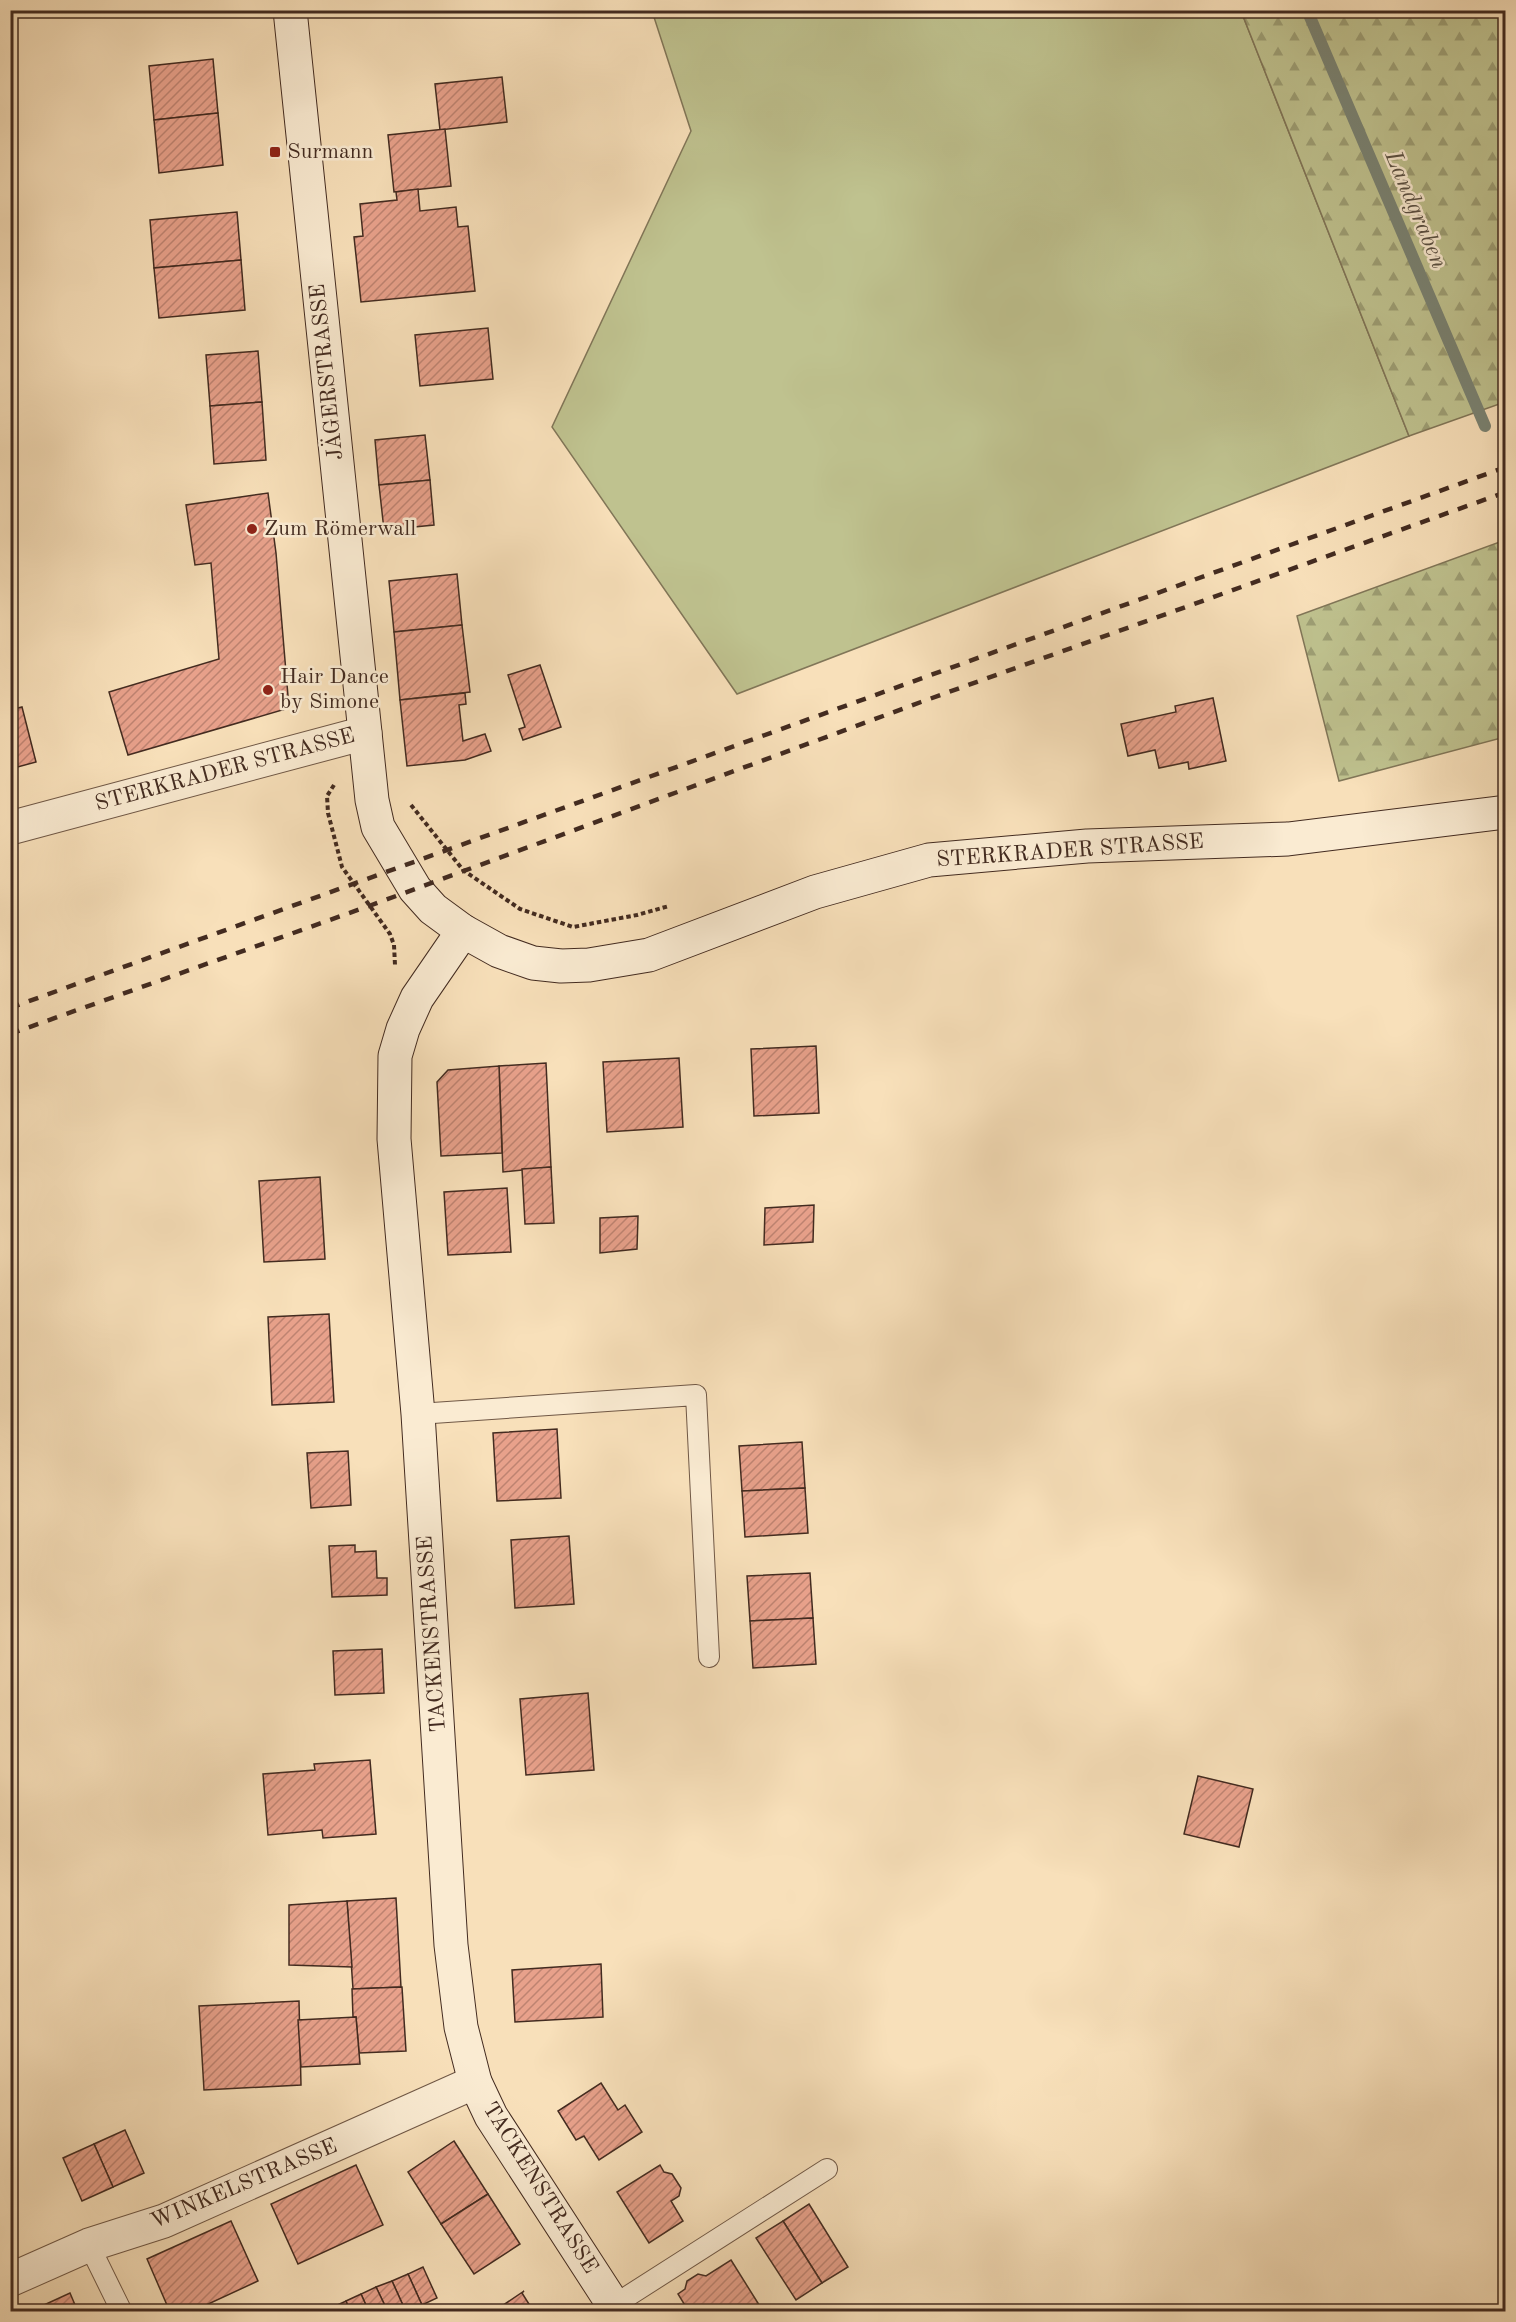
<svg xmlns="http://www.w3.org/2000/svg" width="1516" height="2322" font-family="'Old Standard TT',serif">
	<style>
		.grass { fill: #bfc28f; stroke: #817658; stroke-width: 1.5 }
		.forest { fill: url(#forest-firs); stroke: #817658; stroke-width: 1.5 }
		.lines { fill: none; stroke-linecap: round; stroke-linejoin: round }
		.stream { stroke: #7a8373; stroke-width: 12 }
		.building { fill: url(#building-hatch); stroke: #432b20; stroke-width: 1.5 }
		.lane-casing { stroke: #705846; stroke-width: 22 }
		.street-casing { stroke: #705846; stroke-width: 35 }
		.secondary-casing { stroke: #432b20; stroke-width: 35 }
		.path { stroke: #432b20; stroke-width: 4; stroke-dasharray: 4.5 3; stroke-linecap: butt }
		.lane { stroke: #faebd2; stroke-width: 20 }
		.street { stroke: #faebd2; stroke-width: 33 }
		.secondary { stroke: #faebd2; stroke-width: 33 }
		.rail { stroke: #432b20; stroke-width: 4.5; stroke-dasharray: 10 10; stroke-linecap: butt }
		.poi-dot { fill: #8f2418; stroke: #faebd2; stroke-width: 2 }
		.labels { text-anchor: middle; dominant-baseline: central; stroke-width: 5; stroke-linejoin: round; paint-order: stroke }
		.poi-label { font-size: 22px; fill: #432b20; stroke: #faebd2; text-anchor: start }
		.street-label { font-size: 22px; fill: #432b20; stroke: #faebd2 }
		.water-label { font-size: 24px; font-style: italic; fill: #5a5043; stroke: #faebd2 }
	</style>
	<defs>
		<pattern id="forest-firs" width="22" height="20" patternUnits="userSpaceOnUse" patternTransform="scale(1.5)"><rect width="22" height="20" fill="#bfc28f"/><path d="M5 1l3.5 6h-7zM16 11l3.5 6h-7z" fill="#9d9e74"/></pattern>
		<pattern id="building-hatch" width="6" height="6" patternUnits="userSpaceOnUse" patternTransform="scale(1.5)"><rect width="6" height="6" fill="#e8a18b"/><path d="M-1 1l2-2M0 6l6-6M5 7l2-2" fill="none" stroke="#be8371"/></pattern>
	</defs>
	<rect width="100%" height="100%" fill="#f8e0ba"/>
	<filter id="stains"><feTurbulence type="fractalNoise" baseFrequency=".00333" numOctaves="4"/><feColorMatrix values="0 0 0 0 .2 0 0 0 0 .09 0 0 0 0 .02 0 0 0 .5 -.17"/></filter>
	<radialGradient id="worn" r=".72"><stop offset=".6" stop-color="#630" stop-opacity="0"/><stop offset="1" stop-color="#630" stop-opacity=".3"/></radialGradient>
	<path class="grass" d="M1241,11L1409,436L737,694L552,427L691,131L652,11Z"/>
	<g class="forest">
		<path d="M1241,11H1505V402L1409,436Z"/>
		<path d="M1505,540V737L1339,781L1297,616Z"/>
	</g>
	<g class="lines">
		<path class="stream" d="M1307,10L1485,426"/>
	</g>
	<g class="building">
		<path d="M213,59L218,113L154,120L149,66Z"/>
		<path d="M502,77L507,122L440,130L435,84Z"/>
		<path d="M218,113L223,165L159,173L154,120Z"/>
		<path d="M445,129L451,186L394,192L388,135Z"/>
		<path d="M418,189L420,211L456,207L458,227L468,226L475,291L361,302L354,237L363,236L360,204L397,200L396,192Z"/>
		<path d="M237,212L241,260L154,268L150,220Z"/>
		<path d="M241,260L245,310L159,318L154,268Z"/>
		<path d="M488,328L493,379L420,386L415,335Z"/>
		<path d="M258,351L262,402L210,406L206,355Z"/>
		<path d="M262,402L266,460L214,464L210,406Z"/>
		<path d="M425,435L430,480L379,485L375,440Z"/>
		<path d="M430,480L434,525L384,530L379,485Z"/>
		<path d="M268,493L276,553L289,708L128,755L109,692L219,659L211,563L195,565L186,505Z"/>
		<path d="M457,574L462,625L394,632L389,581Z"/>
		<path d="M462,625L470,692L400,700L394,632Z"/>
		<path d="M540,665L561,727L523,740L519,729L525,727L508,675Z"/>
		<path d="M465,693L466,704L459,705L463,741L485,734L491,751L465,760L407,766L400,700Z"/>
		<path d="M1213,698L1226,761L1189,769L1188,762L1159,768L1155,750L1128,756L1121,724L1176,712L1175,706Z"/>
		<path d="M22,707L36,762L10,769V710Z"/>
		<path d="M816,1046L819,1113L754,1116L751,1049Z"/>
		<path d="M679,1058L683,1127L607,1132L603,1062Z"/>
		<path d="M546,1063L551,1167L503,1172L499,1066Z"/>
		<path d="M499,1066L502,1153L441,1156L437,1082L448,1070Z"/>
		<path d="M551,1167L554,1223L525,1224L522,1169Z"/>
		<path d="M320,1177L325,1259L264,1262L259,1181Z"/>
		<path d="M507,1188L511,1252L448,1255L444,1192Z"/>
		<path d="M814,1205L813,1242L764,1245L765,1208Z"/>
		<path d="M638,1216L637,1249L600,1253V1218Z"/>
		<path d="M329,1314L334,1402L272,1405L268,1317Z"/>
		<path d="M557,1429L561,1498L497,1501L493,1433Z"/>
		<path d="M802,1442L805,1488L742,1491L739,1446Z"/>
		<path d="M348,1451L351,1505L311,1508L307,1453Z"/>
		<path d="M805,1488L808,1533L745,1537L742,1491Z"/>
		<path d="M569,1536L574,1604L515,1608L511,1540Z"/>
		<path d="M355,1545V1552L376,1551L377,1578H387V1595L332,1597L329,1546Z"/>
		<path d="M810,1573L813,1618L750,1621L747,1576Z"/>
		<path d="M813,1618L816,1664L753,1668L750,1621Z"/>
		<path d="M382,1649L384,1693L335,1695L333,1651Z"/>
		<path d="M588,1693L594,1770L526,1775L520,1699Z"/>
		<path d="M370,1760L376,1834L323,1838L322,1830L268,1835L263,1774L315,1770L314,1764Z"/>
		<path d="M1198,1776L1253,1789L1239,1847L1184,1834Z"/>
		<path d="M396,1898L401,1987L353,1989L347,1901Z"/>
		<path d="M347,1901L352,1967L289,1965V1905Z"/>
		<path d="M601,1964L603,2017L515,2022L512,1970Z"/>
		<path d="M402,1987L406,2051L359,2053L356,2017H353L352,1989Z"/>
		<path d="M299,2001L301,2085L204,2090L199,2006Z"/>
		<path d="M356,2017L360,2064L301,2067L298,2020Z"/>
		<path d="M601,2083L618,2110L625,2105L642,2132L599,2160L584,2136L576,2140L558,2111Z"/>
		<path d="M125,2130L144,2173L113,2187L94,2144Z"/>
		<path d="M454,2141L488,2194L441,2224L408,2172Z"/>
		<path d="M94,2144L113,2187L82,2201L63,2158Z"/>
		<path d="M356,2165L383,2225L298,2264L271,2204Z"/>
		<path d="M660,2165L664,2172L672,2174L681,2188L679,2196L671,2201L683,2221L649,2243L617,2192Z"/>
		<path d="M488,2194L520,2244L474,2274L441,2224Z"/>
		<path d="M809,2204L848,2267L822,2283L783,2221Z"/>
		<path d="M231,2221L258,2281L191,2312H170L147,2259Z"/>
		<path d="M783,2221L822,2283L796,2300L756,2238Z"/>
		<path d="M731,2260L761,2308L760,2312H689L678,2294L685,2289L687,2281L698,2274L706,2276Z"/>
		<path d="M423,2267L437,2298L422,2305L408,2274Z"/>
		<path d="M408,2274L422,2305L406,2312L392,2281Z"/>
		<path d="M392,2281L406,2312H388L376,2287Z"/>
		<path d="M376,2287L388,2312H369L361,2294Z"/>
		<path d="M524,2291L522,2293L534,2312H493Z"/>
		<path d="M70,2293L78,2312H30L44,2305Z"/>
		<path d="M361,2294L369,2312H350L346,2301Z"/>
		<path d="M346,2301L350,2312H332L331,2308Z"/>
	</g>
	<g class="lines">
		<defs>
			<g id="lane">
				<path d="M418,1414L696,1395L709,1657"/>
				<path d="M89,2245L122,2312"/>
				<path d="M614,2305L827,2169"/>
			</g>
			<g id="street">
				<path d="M10,828L365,733"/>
				<path d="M10,2280L89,2245L164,2221L475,2082"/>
			</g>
			<g id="secondary">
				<path d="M290,10L372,800L378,827L415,889L433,909L463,931L499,951L533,963L561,966L589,965L649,955L815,892L929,860L1087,846L1288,839L1506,812"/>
				<path d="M463,931L417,998L403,1029L395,1056L394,1139L418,1414L451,1945L461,2027L475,2082L491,2116L618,2312"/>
			</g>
		</defs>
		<use href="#lane" class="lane-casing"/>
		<use href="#street" class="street-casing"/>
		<use href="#secondary" class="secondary-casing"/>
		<g class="path">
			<path d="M334,785L327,796L328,813L342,867L390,934L394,945L395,965"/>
			<path d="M411,805L463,870L520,909L573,927L637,915L669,906"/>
		</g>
		<use href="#lane" class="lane"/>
		<use href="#street" class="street"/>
		<use href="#secondary" class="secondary"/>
		<g class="rail">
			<path d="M10,1008L1506,467"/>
			<path d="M10,1034L369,906L921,702L1506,492"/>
		</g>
	</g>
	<g class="poi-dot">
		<rect x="269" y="146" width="12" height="12" rx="3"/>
		<circle cx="252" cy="529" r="6"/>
		<circle cx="268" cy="690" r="6"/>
	</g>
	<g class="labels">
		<g class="poi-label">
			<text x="287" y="152">Surmann</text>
			<text x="264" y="529">Zum Römerwall</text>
			<text x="280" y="677">Hair Dance<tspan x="280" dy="25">by Simone</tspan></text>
		</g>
		<g class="street-label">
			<text transform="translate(327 372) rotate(-96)">JÄGERSTRASSE</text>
			<text transform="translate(225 770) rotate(-15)">STERKRADER STRASSE</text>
			<text transform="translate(1070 851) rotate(-4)">STERKRADER STRASSE</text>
			<text transform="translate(432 1634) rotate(-94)">TACKENSTRASSE</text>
			<text transform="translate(244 2184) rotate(-23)">WINKELSTRASSE</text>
			<text transform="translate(540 2188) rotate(58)">TACKENSTRASSE</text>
		</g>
		<g class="water-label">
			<text transform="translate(1415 210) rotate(67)">Landgraben</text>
		</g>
	</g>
	<rect width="1516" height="2322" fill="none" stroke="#f8e0ba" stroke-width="36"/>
	<rect x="12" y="12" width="1492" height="2298" fill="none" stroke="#432b20" stroke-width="3"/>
	<rect x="18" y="18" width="1480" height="2286" fill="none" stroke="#432b20" stroke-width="1.5"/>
	<rect width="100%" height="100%" filter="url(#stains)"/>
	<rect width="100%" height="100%" fill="url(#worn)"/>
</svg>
